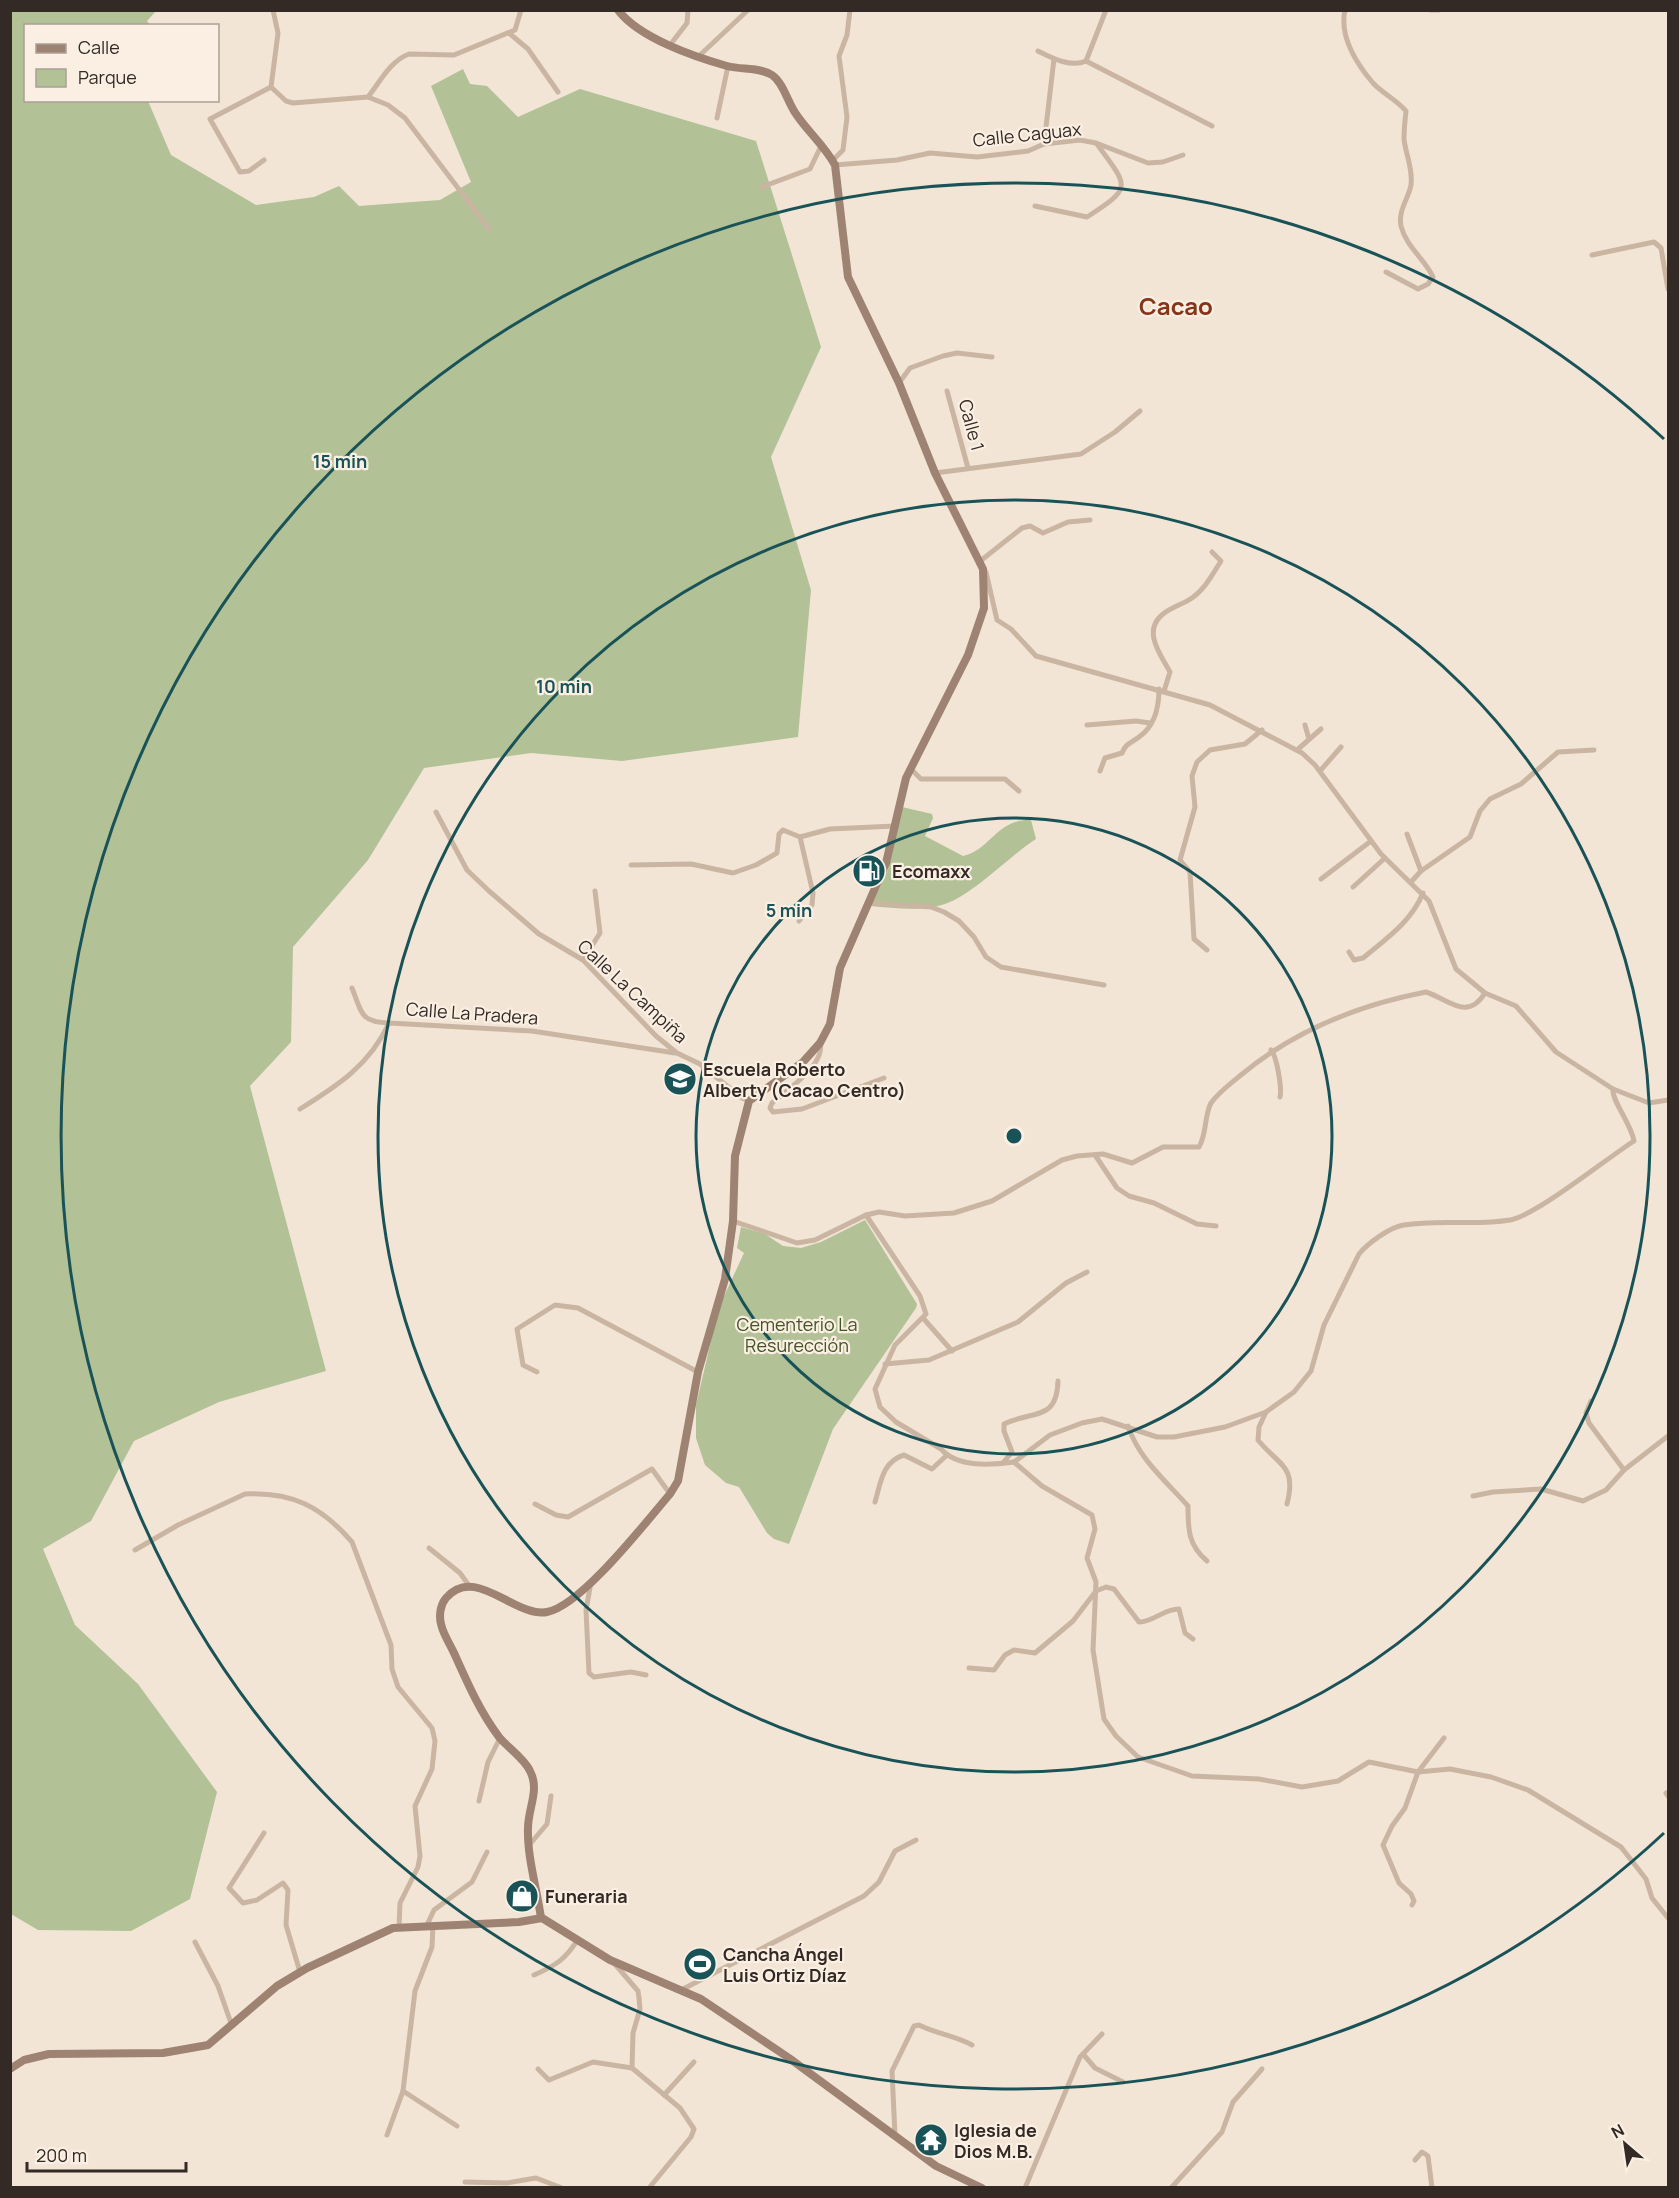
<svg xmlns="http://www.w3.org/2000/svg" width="1679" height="2198" font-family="Manrope,sans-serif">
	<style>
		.green { fill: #b2c196 }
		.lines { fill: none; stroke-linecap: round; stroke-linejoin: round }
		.street { stroke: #cab5a2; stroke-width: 5 }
		.secondary { stroke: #9e8373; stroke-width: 8 }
		.ring { fill: none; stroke: #195357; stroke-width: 3 }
		.labels { text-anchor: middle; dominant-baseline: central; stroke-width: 4.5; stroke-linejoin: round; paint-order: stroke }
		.street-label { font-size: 18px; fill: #342a25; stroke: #faefe2 }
		.poi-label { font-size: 18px; font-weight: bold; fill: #342a25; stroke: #faefe2; text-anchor: start }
		.park-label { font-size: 18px; fill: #435427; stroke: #faefe2 }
		.district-label { font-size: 24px; font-weight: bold; fill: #87351a; stroke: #faefe2 }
		.centre { fill: #195357; stroke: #faefe2; stroke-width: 3 }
		.ring-label { font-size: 18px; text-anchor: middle; font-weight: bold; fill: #195357; stroke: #faefe2; stroke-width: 4.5; stroke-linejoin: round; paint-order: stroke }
	</style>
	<rect width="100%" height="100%" fill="#f2e5d6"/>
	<g class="green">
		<path d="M11,11H156L147,21L150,25L26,26V100L148,101L171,155L256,205L314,197L339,186L359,206L440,200L471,182L431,86L463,69L470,84L487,86L518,117L580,89L756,141L821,347L771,457L811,590L798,737L622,761L531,753L424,768L368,860L293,947L291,1042L250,1086L326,1371L219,1402L134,1441L91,1521L43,1549L75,1625L138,1684L217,1792L190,1899L131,1931L38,1930L11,1914Z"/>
		<path d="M902,807L932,814L933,818L925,836L963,856C991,850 996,819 1031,820L1036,839C1008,857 975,893 945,904C922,912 894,908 871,906L888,869Z"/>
		<path d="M865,1220L917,1304L916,1308L833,1429L789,1544L774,1539L767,1533L739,1487L726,1483L705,1465L696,1438V1405L719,1307L744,1253L737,1248L741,1227L765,1234L783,1246L801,1248L821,1242Z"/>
		<path d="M707,1949L717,1965L692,1979L683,1962Z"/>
	</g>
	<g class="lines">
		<g class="street">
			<path d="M273,10L278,33L271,87L286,101L293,103L368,97C380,82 390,61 409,54L454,55L515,30L521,10"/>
			<path d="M1345,10C1339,37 1356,63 1373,83C1383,94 1396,99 1406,111C1405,120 1404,130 1404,139C1406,156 1413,168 1411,185C1408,200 1398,210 1401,226C1406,247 1425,259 1433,277L1428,284L1418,289L1386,272"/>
			<path d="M1430,10H1439"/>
			<path d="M509,33L528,49L558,92"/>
			<path d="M670,45L687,23L688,10"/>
			<path d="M1038,51C1052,58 1071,68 1086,61L1212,126"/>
			<path d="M699,56L748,10"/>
			<path d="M1086,61L1106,10"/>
			<path d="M368,97L388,105L405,118L489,229"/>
			<path d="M717,118L728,66"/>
			<path d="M1044,144L1054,59"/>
			<path d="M264,160L249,171L240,172L210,119L271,87"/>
			<path d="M833,160L843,150L847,117L839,56L847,35L850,10"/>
			<path d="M835,165L897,160L930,153L977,157L1028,151L1044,144L1080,140L1096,143L1148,163L1163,162L1183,155"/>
			<path d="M762,187L810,169L822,144"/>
			<path d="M1035,206L1087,217C1134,187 1128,187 1097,144"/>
			<path d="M1592,255L1654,242L1661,248L1668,289"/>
			<path d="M899,383L910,368L943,356L957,353L992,357"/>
			<path d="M947,391L968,468"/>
			<path d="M935,473L1081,454L1115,432L1140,411"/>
			<path d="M979,562L1022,528L1030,526L1043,533L1068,522L1090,520"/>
			<path d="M986,572L997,620L1011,629L1036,656L1210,705L1302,753L1315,765L1381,854L1429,901L1456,969L1485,993L1516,1006L1556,1052L1613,1089L1649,1103L1668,1100"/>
			<path d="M1164,691L1170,672C1160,654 1142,631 1163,614C1172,607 1183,604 1192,598C1205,589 1212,575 1221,561L1212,552"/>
			<path d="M1087,725L1136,721L1150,723"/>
			<path d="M1305,725L1309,739"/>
			<path d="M1297,750L1321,729"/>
			<path d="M911,769L921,779H1005L1019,791"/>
			<path d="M1100,771L1105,758L1122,753C1126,743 1131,743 1139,737C1155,726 1159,707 1159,689"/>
			<path d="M1320,771L1341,747"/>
			<path d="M436,812L467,870L489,891L539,934L583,960L656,1036L677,1053L700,1064L742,1098L749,1101"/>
			<path d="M1407,834L1421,871"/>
			<path d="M631,865L691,864L733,873L756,865L777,853L779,834L783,830L800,837L830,829L895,826"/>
			<path d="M1321,879L1371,841"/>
			<path d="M1411,882L1421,871L1470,837L1480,811L1490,799L1521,784L1558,752L1594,750"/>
			<path d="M1353,887L1385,858"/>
			<path d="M869,903L931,907L944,912L959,921L974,937L986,957L1001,967L1104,985"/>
			<path d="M799,921L812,905L813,893L800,837"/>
			<path d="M1207,950L1194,939L1190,872L1180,860L1195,807L1192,776L1197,762L1210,750L1245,744L1262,730"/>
			<path d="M1349,952L1354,960L1363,958C1387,938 1411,922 1423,893"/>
			<path d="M583,960L600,933L595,891"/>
			<path d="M352,988C362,1013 360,1022 389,1023"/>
			<path d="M820,1043C826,1064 787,1090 772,1103L770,1108L773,1112L802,1109L884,1078"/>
			<path d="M1271,1050C1277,1057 1282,1088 1280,1097"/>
			<path d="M300,1109C337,1086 370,1065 389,1023L532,1031L675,1053"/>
			<path d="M1095,1155L1117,1188L1129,1196L1154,1203L1197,1224L1216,1226"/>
			<path d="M866,1215L920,1296L926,1314L895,1345L875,1389L880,1407L896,1422L941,1449C958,1468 991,1465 1014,1462L1042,1486L1092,1515L1095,1529L1087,1558L1096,1582L1093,1650L1104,1719L1116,1736L1138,1757L1192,1776L1259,1779L1302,1787L1338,1781L1369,1762L1418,1772L1450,1769L1491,1777L1528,1790L1621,1847L1646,1879L1652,1898L1668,1918"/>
			<path d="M733,1221L797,1243L815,1240L866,1215L879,1212L905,1216L954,1213L992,1201L1062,1160L1077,1156L1103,1154L1132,1163L1163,1147H1199C1207,1134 1204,1116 1211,1103C1219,1092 1230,1084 1241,1075C1294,1031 1358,1005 1426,992C1448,999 1467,1022 1485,993"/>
			<path d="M923,1318L952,1351"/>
			<path d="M885,1364L929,1360L1018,1322L1066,1283L1087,1272"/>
			<path d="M537,1372L523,1365L517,1329L555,1305L578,1308L698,1372"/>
			<path d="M1591,1401L1586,1413L1589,1423L1624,1470"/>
			<path d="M1266,1412L1259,1427L1258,1440C1279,1466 1297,1465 1287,1504"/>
			<path d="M1128,1426C1139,1459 1165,1480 1188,1506C1188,1529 1188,1545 1207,1561"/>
			<path d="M1014,1462L1050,1435L1082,1423L1102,1419L1157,1437H1174L1225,1427L1266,1412L1294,1392L1311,1371L1324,1325L1359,1254C1368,1243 1390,1227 1404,1225C1439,1219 1475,1226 1510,1220C1537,1215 1607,1158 1634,1141C1631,1123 1611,1100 1613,1089"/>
			<path d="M1003,1463L1012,1452L1004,1431V1424C1032,1410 1057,1422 1058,1381"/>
			<path d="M1473,1496L1493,1492L1541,1489L1583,1501L1606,1490L1624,1470L1668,1436"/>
			<path d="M875,1502C881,1482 882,1462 904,1455L932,1469L947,1455"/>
			<path d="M535,1504L556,1515L568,1517L652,1469L670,1494"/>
			<path d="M429,1548L460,1573L470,1587"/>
			<path d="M135,1550L178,1525L245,1494C292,1492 321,1506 352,1542L391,1645L392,1669L398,1687L432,1728L435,1741L432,1769L415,1806L420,1856L418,1867L400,1903L399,1928"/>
			<path d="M591,1582L586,1610L589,1673L594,1677L631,1672L646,1675"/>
			<path d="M969,1668L994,1670L1005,1655L1014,1650L1035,1653L1073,1621L1096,1591L1106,1587L1114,1589L1139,1622C1154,1622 1163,1609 1179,1609L1185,1633L1193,1639"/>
			<path d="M1666,1793L1668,1796"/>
			<path d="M479,1801L488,1762L500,1738"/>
			<path d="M264,1833L229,1888L243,1903L257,1900L283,1883L288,1890L286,1925L300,1972"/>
			<path d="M530,1844L547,1824L551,1796"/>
			<path d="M1412,1905L1414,1901L1411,1894L1399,1883L1383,1845L1392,1826L1405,1808L1418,1772L1444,1738"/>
			<path d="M427,1925L434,1910L472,1882L487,1852"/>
			<path d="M433,1925L432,1947L415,1991L403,2091L457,2126"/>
			<path d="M195,1942L218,1986L232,2026"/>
			<path d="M614,1963L638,1991L639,1998L640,2009L633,2033L632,2068L680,2108L694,2129L691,2137L649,2188"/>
			<path d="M534,1975C555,1966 566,1959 578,1939"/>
			<path d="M683,1989L864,1896L879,1882L895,1851L916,1840"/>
			<path d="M1083,2054L1095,2068L1123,2082"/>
			<path d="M538,2069L549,2080L593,2062L632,2068"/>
			<path d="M664,2095L694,2062"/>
			<path d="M387,2135L403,2091"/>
			<path d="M895,2135L892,2071L914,2026L919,2025C937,2034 956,2036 972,2045"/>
			<path d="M1415,2160L1422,2152L1428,2156L1432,2188"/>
			<path d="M465,2182L507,2183L536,2178L562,2188"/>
			<path d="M1025,2188L1080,2057L1102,2034"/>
			<path d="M1171,2188L1222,2132L1233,2102L1262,2069"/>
		</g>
		<g class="secondary">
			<path d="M541,1918C537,1889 527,1857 528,1828C528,1808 540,1790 530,1771C524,1758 508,1748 499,1737C480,1712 467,1682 454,1653C450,1644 443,1634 441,1624C439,1616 440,1605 446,1598C475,1564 515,1618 547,1612C581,1606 645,1523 670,1494L678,1481L698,1372L725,1279L733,1221L735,1156L749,1101L803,1062L820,1043L830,1024L840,968L886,863L906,778L968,655L984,608L983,569L935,473L899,383L848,277L835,165C824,145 808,132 796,114C788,103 783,82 772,75C759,67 742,70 727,66C695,57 639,38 618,10"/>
			<path d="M10,2069L24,2060L49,2054L163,2053L208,2045L277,1986L307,1968L393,1928L519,1922L542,1918L610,1960L701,1999L789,2058L936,2166L982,2188"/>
		</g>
	</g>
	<g class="ring">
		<circle cx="1014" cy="1136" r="318"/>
		<circle cx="1014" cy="1136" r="636"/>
		<path d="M1664 1833A953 953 0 1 1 1664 439"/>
	</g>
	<defs>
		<symbol id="fuel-disc" viewBox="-11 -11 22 22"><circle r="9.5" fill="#195357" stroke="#faefe2"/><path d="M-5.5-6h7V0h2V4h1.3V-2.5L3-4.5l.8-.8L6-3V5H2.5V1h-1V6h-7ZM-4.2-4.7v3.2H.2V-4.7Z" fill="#fff"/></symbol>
		<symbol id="school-disc" viewBox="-11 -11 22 22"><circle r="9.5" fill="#195357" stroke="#faefe2"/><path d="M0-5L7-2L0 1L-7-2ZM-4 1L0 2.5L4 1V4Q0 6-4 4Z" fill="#fff"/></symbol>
		<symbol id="shop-disc" viewBox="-11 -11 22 22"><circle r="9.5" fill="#195357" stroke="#faefe2"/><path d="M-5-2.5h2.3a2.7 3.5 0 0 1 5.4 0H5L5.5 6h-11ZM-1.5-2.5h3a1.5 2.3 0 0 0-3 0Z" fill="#fff"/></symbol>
		<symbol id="stadium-disc" viewBox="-11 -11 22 22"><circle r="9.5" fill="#195357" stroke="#faefe2"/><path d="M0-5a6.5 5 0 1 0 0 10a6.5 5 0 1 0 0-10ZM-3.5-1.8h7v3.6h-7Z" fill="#fff"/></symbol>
		<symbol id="temple-disc" viewBox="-11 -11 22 22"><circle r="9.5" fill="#195357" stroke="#faefe2"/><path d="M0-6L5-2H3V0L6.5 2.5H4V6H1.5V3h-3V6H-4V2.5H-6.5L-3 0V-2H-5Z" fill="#fff"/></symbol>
	</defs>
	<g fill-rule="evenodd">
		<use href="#fuel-disc" x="850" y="852" width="38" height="38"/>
		<use href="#school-disc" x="661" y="1060" width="38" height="38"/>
		<use href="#shop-disc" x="503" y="1877" width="38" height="38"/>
		<use href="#stadium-disc" x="681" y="1945" width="38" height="38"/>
		<use href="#temple-disc" x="912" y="2121" width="38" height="38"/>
	</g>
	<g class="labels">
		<g class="street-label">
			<text transform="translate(1027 134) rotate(-6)">Calle Caguax</text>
			<text transform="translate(972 425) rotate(75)">Calle 1</text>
			<text transform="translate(633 991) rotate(43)">Calle La Campiña</text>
			<text transform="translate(472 1013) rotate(4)">Calle La Pradera</text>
		</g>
		<g class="poi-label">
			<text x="892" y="871">Ecomaxx</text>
			<text x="703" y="1069">Escuela Roberto<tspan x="703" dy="21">Alberty (Cacao Centro)</tspan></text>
			<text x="545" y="1896">Funeraria</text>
			<text x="723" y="1954">Cancha Ángel<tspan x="723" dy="21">Luis Ortiz Díaz</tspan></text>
			<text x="954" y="2130">Iglesia de<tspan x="954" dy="21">Dios M.B.</tspan></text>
		</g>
		<g class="park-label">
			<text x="797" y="1324">Cementerio La<tspan x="797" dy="21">Resurección</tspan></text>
		</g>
		<g class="district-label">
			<text x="1176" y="305">Cacao</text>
		</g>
	</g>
	<circle cx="1014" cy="1136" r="9" class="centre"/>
	<g class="ring-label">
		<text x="340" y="468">15 min</text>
		<text x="564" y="693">10 min</text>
		<text x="789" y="917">5 min</text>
	</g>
	<rect width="1679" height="2198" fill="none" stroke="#342a25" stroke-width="24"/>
	<rect x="24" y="24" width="195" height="78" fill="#faefe2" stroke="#aba096" stroke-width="1.5"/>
	<rect x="36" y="44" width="30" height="9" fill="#9e8373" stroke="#aba096" stroke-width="1.5"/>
	<text x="78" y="54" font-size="18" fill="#342a25">Calle</text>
	<rect x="36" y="69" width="30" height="18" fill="#b2c196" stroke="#aba096" stroke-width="1.5"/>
	<text x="78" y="84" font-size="18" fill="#342a25">Parque</text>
	<g transform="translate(1625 2144) rotate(331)" stroke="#faefe2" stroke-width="4.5" paint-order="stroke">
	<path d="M0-4.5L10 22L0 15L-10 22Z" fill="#342a25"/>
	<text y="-9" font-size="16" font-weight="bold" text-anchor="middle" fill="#342a25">N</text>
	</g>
	<path d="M27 2162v9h159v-9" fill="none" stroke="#342a25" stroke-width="3"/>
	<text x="36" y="2162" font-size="18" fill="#342a25" stroke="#faefe2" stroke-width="4.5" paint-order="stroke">200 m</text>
</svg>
